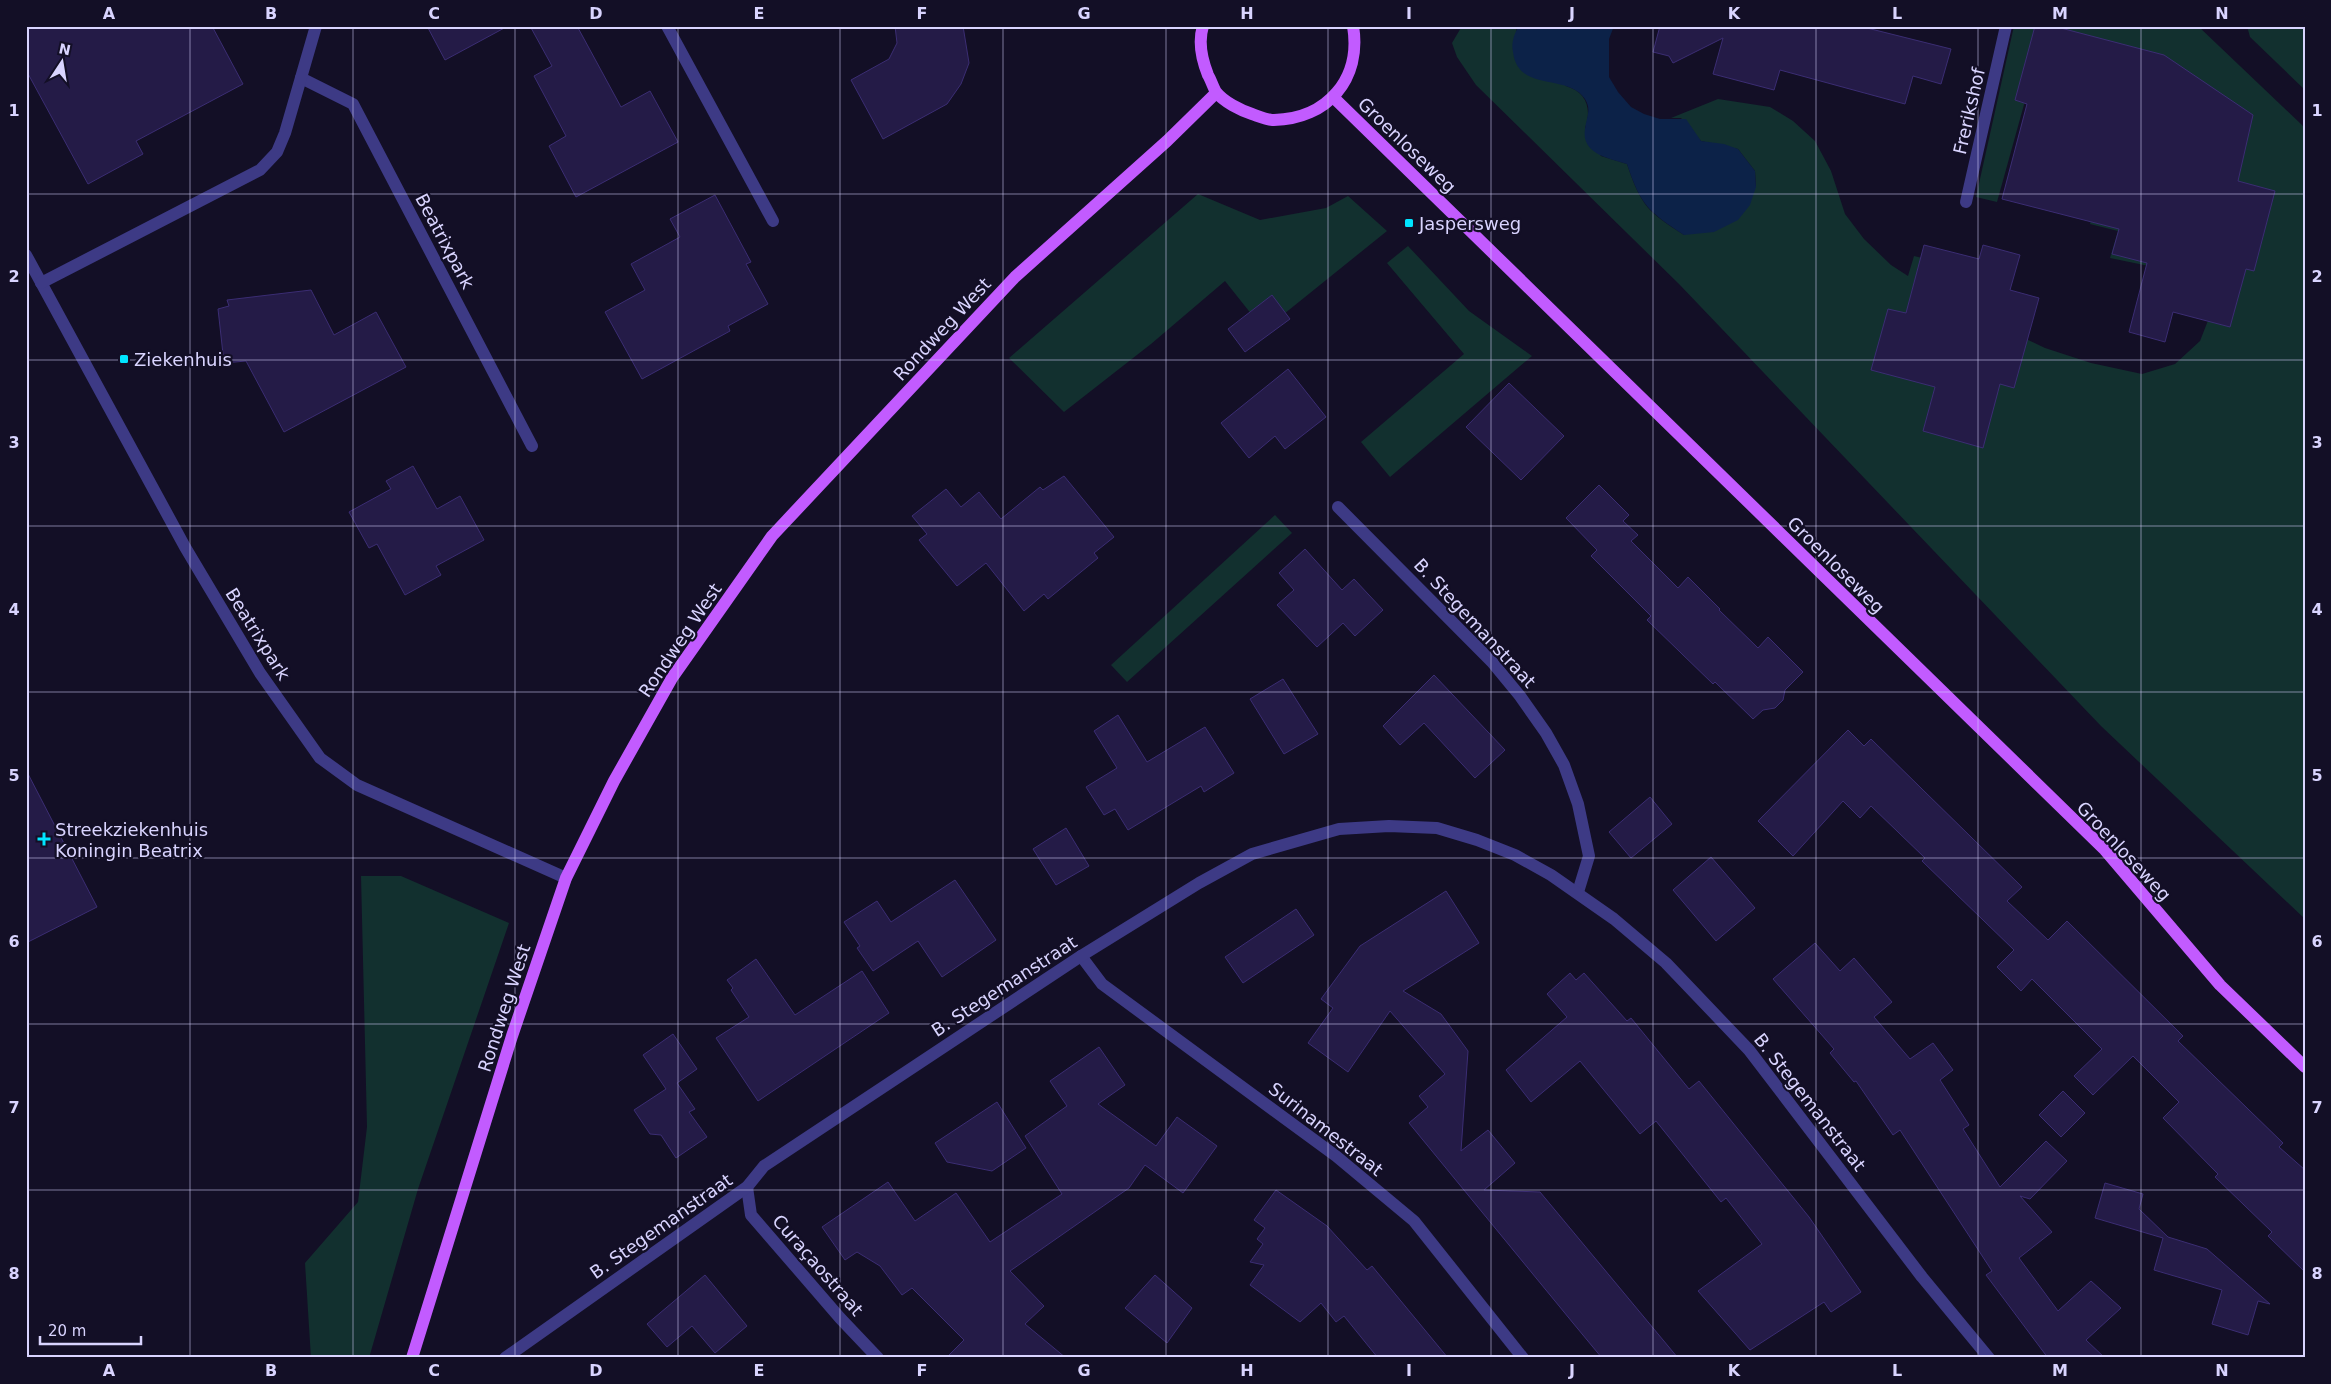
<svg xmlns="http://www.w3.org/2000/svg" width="2331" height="1384" font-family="'DejaVu Sans',sans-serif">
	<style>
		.green { fill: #12302f }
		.water { fill: #0c2248 }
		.building { fill: #241b47; stroke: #3b2d73 }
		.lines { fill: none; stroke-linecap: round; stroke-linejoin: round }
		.minor { stroke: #3d3a85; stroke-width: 12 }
		.major { stroke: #c25bff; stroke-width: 12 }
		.grid { fill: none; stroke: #d9d4ff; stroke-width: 1; stroke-opacity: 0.55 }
		.poi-dot { fill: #00e5ff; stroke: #130f26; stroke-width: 2 }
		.labels { text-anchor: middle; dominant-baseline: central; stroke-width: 4.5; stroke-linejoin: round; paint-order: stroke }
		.street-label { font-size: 18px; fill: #d9d4ff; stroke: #130f26 }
		.poi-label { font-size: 18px; fill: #d9d4ff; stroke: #130f26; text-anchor: start }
		.neatline { fill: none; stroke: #d9d4ff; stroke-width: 2 }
		.grid-label { font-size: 16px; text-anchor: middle; font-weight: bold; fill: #d9d4ff }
	</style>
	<rect width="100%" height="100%" fill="#130f26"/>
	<g class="green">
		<path d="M1462,26H1519L1516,30L1566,86C1587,92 1592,110 1585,128L1601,156L1627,164C1641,206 1648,212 1684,235L1756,187L1755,171L1738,149L1701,141L1681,118H1671L1718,99L1770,107L1793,121L1815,141L1831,171L1845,214L1864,239L1891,265L1908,276L1914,256L1998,277L2026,339L2045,348L2091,363L2142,374L2175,364L2200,341L2209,318L2178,272L2110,258L2118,231L2090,224L2117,125L2025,101L1997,202L1976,197L2014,26H2198L2302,125L2305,129V919L2101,726L1679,284L1476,85L1457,57L1452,43Z"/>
		<path d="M2247,26H2305V90L2250,37Z"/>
		<path d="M1198,194L1260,220L1326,208L1348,196L1387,231L1264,330L1225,281L1151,344L1064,412L1009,358Z"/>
		<path d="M1408,246L1469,311L1532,356L1390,477L1361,442L1464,354L1387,263Z"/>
		<path d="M1275,515L1292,533L1127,682L1111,665Z"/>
		<path d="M361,876H401L509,923L418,1189L369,1358H311L305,1263L358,1202L367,1127Z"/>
	</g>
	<path class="water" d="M1519,26H1614L1609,39V77L1618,92L1631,107L1644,114L1660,119H1686L1701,141L1724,144L1738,149L1755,171L1756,187L1750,205L1738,220L1714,232L1684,235C1648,211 1641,206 1627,164C1609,158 1581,154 1585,129C1586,118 1592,110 1585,99C1568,73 1518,93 1513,52C1511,43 1514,34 1519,26Z"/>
	<g class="building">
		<path d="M26,26H212L243,84L136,141L143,154L88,184L26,70Z"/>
		<path d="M427,26H508L445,60Z"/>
		<path d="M530,26H577L621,107L650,91L678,142L576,197L549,146L566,136L534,76L552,66Z"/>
		<path d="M895,26H963L969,63L961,84L947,104L883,139L851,80L889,59L897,43Z"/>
		<path d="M1660,26H1859L1951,49L1941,84L1913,76L1905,104L1780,70L1774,90L1713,74L1723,38L1673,63L1669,56L1653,52Z"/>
		<path d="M2035,26H2053L2164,55L2253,115L2238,181L2275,191L2254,271L2246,269L2230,327L2173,312L2165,342L2129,332L2147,263L2112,254L2119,229L2002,199L2027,104L2015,100Z"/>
		<path d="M715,195L751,262L746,264L768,304L728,326L730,331L642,379L605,312L645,290L631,264L680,237L670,219Z"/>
		<path d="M1924,245L1979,259L1983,245L2020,255L2010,290L2039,298L2014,388L2000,384L1983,448L1923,431L1935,387L1871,370L1888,309L1906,313Z"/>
		<path d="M311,290L334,335L376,312L406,367L284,432L246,361L224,363L218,309L229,306L227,300Z"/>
		<path d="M1272,295L1290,319L1245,352L1228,329Z"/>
		<path d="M1288,369L1326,417L1285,449L1275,436L1249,458L1221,423Z"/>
		<path d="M1509,383L1564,436L1521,480L1466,427Z"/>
		<path d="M413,466L437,509L460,496L484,540L436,566L441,575L405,595L377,544L369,548L349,512L391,489L386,481Z"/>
		<path d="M1064,476L1114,537L1094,553L1098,558L1048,599L1044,594L1024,611L986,563L957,586L919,540L927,534L912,516L946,489L961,507L979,492L1001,519L1040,487L1043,490Z"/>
		<path d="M1599,485L1629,515L1623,521L1638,535L1631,541L1678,588L1688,577L1720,609L1719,610L1758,648L1768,637L1803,672L1785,690L1783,700L1775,708L1763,710L1753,719L1715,682L1713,684L1647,620L1651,616L1591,556L1597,550L1566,518Z"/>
		<path d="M1305,549L1342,590L1354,579L1383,610L1355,636L1343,623L1317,647L1277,605L1294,590L1279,573Z"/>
		<path d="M1434,675L1505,750L1475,778L1424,723L1400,745L1383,726Z"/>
		<path d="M1283,679L1318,734L1284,754L1250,699Z"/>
		<path d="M1118,715L1147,762L1205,727L1234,773L1204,792L1201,786L1128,830L1115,809L1104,815L1086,787L1117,768L1094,731Z"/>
		<path d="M1848,730L1864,746L1871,739L2022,887L2007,901L2048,940L2067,921L2183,1036L2178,1041L2283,1143L2279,1147L2305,1170V1272L2268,1236L2272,1232L2215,1177L2218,1174L2163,1118L2179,1102L2133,1056L2093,1095L2074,1076L2102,1049L2032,979L2021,991L1997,967L2014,950L1922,861L1925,858L1871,806L1860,818L1843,801L1793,856L1758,821Z"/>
		<path d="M26,770L97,907L26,943Z"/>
		<path d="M1650,797L1672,824L1631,858L1609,832Z"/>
		<path d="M1066,828L1089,866L1056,885L1033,849Z"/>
		<path d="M1711,857L1755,908L1716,941L1673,890Z"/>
		<path d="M955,880L996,940L942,977L918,941L873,971L857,948L860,946L844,922L877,901L891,922Z"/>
		<path d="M1446,891L1479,943L1403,991L1441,1014L1468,1051L1461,1151L1488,1130L1515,1163L1484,1190L1540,1192L1678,1358H1602L1573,1323L1409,1123L1428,1107L1419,1096L1445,1074L1390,1011L1348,1072L1308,1043L1333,1008L1321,999L1360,946Z"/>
		<path d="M1296,909L1314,935L1243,983L1225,957Z"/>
		<path d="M1815,943L1840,971L1854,958L1892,1002L1874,1017L1910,1059L1933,1043L1953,1070L1940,1080L1969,1125L1963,1129L2000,1187L2046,1141L2067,1161L2030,1199L2020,1196L2052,1232L2019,1258L2058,1311L2091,1281L2121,1308L2086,1340L2105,1358H2048L1986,1275L1992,1271L1900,1130L1893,1135L1856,1081L1854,1082L1830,1053L1834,1049L1773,979Z"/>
		<path d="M756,959L795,1015L862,971L889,1013L758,1101L716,1038L749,1017L731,990L733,988L727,980Z"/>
		<path d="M1570,973L1576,980L1584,973L1627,1021L1631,1018L1689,1089L1699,1081L1809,1217L1861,1292L1831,1312L1824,1302L1750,1350L1698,1291L1762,1244L1726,1198L1721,1202L1656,1121L1640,1134L1580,1061L1531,1102L1506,1070L1567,1017L1547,994Z"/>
		<path d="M673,1034L697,1069L677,1083L695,1109L689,1112L707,1137L676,1158L661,1135L650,1134L634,1110L666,1089L643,1055Z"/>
		<path d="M1099,1047L1125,1085L1098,1104L1156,1146L1177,1117L1217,1146L1183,1193L1145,1165L1129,1188L1010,1271L1044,1306L1025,1324L1066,1358H946L964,1340L912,1288L902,1295L880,1266L857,1252L845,1260L822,1227L888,1182L915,1221L956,1193L990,1242L1062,1194L1025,1136L1067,1106L1050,1081Z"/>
		<path d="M2063,1091L2085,1113L2061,1137L2039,1115Z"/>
		<path d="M997,1102L1026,1148L992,1171L947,1162L935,1143Z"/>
		<path d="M2105,1183L2143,1194L2139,1209L2168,1237L2207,1249L2270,1304L2258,1301L2248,1335L2212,1324L2222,1290L2154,1270L2163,1238L2095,1218Z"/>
		<path d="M1276,1190L1327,1226L1367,1270L1372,1266L1448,1358H1378L1344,1316L1336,1322L1321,1303L1300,1322L1250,1285L1264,1265L1250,1262L1263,1244L1257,1239L1265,1228L1254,1220Z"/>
		<path d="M705,1275L747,1326L715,1353L692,1326L667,1347L647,1324Z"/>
		<path d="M1155,1275L1192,1308L1167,1343L1125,1308Z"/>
	</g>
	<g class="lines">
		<g class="minor">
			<path d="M667,26L773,221"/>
			<path d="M301,78L353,104L532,446"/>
			<path d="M1966,202L2006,26"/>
			<path d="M26,255L185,547L260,673L320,758L357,785L566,878"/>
			<path d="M41,283L260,170L277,152L285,133L316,26"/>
			<path d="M1338,507L1492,662L1520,696L1546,733L1564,765L1578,804L1589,856L1578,892"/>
			<path d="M1081,956L1102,984L1336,1156L1414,1221L1523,1358"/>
			<path d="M747,1187L751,1215L840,1318L878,1358"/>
			<path d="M505,1358L747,1187L764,1166L1081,956L1199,883L1252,854L1339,829L1389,826L1437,828L1477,840L1515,855L1551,875L1614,919L1666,963L1749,1050L1922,1277L1989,1358"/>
		</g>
		<g class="major">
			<path d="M1203,26C1198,42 1202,60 1208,75C1211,80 1213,87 1216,92C1224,102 1240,110 1252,114C1258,116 1267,120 1274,120C1327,119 1362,79 1353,26"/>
			<path d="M1333,97L2105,850L2220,985L2305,1067"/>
			<path d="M412,1358L512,1036L566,878L614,781L672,678L772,536L1015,277L1167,141L1216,93"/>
		</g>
	</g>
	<path class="grid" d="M190,26V1358M353,26V1358M515,26V1358M678,26V1358M840,26V1358M1003,26V1358M1166,26V1358M1328,26V1358M1491,26V1358M1653,26V1358M1816,26V1358M1978,26V1358M2141,26V1358M26,194H2305M26,360H2305M26,526H2305M26,692H2305M26,858H2305M26,1024H2305M26,1190H2305"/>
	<g class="poi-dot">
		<rect x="1404" y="218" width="10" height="10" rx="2.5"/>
		<rect x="119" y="354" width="10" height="10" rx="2.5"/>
		<path d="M41.5 831.5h5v5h5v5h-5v5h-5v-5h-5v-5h5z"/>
	</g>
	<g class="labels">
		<g class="street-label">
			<text transform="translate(1969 111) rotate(-77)">Frerikshof</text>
			<text transform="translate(1407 145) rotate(44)">Groenloseweg</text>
			<text transform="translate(445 241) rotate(62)">Beatrixpark</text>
			<text transform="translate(942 329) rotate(-47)">Rondweg West</text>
			<text transform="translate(1836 565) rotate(45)">Groenloseweg</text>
			<text transform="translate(1475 623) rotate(47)">B. Stegemanstraat</text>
			<text transform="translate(258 634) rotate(58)">Beatrixpark</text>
			<text transform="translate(680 640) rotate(-56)">Rondweg West</text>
			<text transform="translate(2124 851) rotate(47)">Groenloseweg</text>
			<text transform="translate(1004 986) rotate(-33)">B. Stegemanstraat</text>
			<text transform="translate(504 1008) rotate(-72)">Rondweg West</text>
			<text transform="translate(1810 1102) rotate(52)">B. Stegemanstraat</text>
			<text transform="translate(1326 1129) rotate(38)">Surinamestraat</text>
			<text transform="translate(661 1226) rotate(-35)">B. Stegemanstraat</text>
			<text transform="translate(818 1265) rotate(49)">Curaçaostraat</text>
		</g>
		<g class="poi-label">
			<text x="1419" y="223">Jaspersweg</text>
			<text x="134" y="359">Ziekenhuis</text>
			<text x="55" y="829">Streekziekenhuis<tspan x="55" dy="21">Koningin Beatrix</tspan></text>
		</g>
	</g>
	<rect width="2331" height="1384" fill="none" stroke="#130f26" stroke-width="55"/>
	<g transform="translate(62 62) rotate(12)" stroke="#130f26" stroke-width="4" paint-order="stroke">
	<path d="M0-4L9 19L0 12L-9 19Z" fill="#d9d4ff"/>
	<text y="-8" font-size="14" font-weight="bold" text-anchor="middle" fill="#d9d4ff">N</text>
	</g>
	<path d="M40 1336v8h101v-8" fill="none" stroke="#d9d4ff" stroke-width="2.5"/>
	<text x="48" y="1336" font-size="15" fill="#d9d4ff" stroke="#130f26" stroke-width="4" paint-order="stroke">20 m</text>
	<rect x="28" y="28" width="2276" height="1328" class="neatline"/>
	<g class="grid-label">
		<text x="109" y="19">A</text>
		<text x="271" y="19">B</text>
		<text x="434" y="19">C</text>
		<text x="596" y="19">D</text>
		<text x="759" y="19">E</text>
		<text x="922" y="19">F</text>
		<text x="1084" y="19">G</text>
		<text x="1247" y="19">H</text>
		<text x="1409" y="19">I</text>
		<text x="1572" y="19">J</text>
		<text x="1734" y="19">K</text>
		<text x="1897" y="19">L</text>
		<text x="2060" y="19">M</text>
		<text x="2222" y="19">N</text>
		<text x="14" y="116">1</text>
		<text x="2317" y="116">1</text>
		<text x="14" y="282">2</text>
		<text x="2317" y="282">2</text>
		<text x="14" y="448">3</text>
		<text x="2317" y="448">3</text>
		<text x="14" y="615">4</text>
		<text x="2317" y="615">4</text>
		<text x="14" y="781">5</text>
		<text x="2317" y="781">5</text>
		<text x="14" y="947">6</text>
		<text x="2317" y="947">6</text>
		<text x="14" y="1113">7</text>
		<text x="2317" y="1113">7</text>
		<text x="14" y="1279">8</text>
		<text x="2317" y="1279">8</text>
		<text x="109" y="1376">A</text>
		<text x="271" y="1376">B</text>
		<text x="434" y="1376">C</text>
		<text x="596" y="1376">D</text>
		<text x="759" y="1376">E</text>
		<text x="922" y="1376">F</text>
		<text x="1084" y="1376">G</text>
		<text x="1247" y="1376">H</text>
		<text x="1409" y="1376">I</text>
		<text x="1572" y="1376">J</text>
		<text x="1734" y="1376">K</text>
		<text x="1897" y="1376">L</text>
		<text x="2060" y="1376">M</text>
		<text x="2222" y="1376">N</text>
	</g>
</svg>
